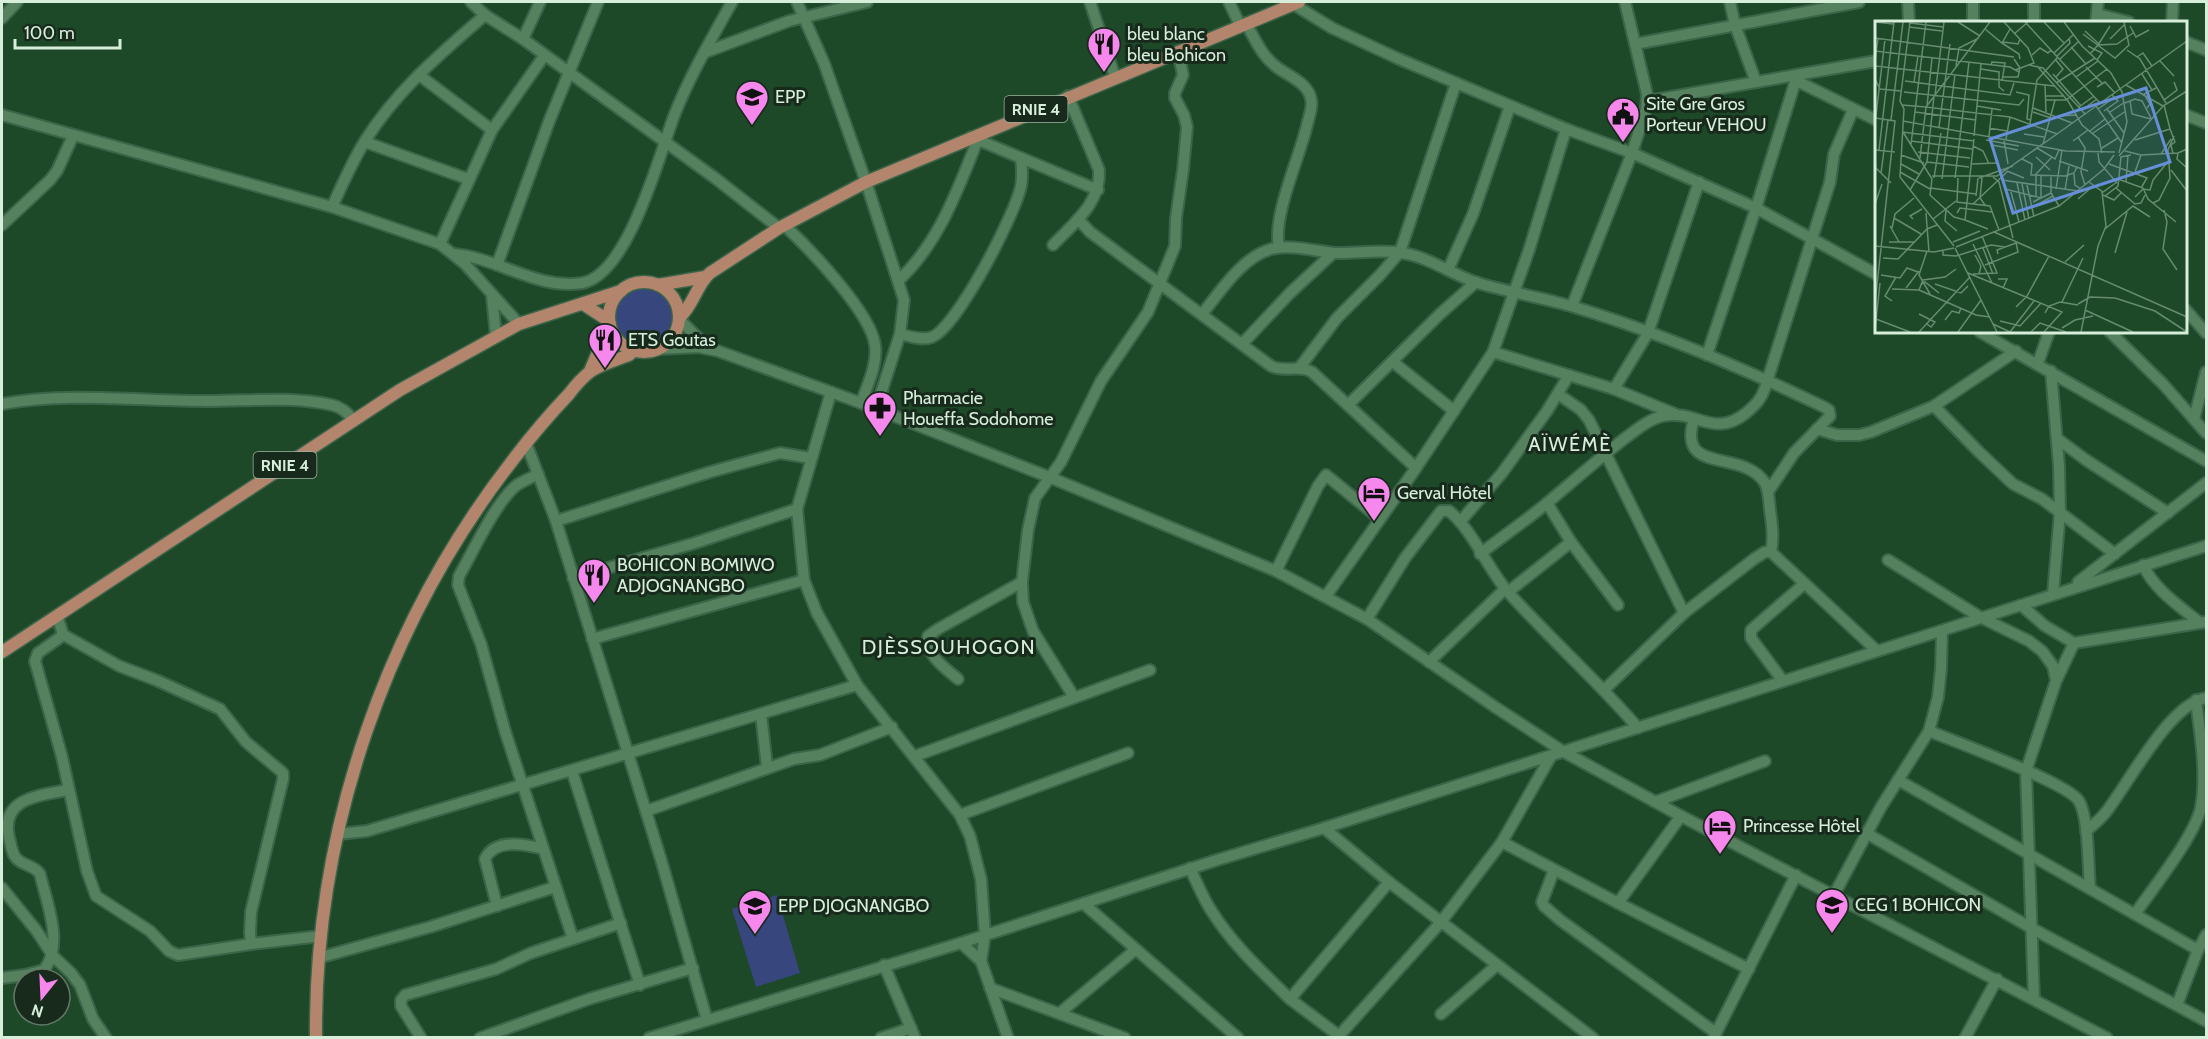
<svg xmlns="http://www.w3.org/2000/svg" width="2208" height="1039" font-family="Cabin,sans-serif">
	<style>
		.green { fill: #37467c }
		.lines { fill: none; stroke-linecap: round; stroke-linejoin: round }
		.minor-casing { stroke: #3c6449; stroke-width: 14 }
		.major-casing { stroke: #3c6449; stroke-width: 15 }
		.minor { stroke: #55815e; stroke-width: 10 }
		.major { stroke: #b3856d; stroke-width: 12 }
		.labels { text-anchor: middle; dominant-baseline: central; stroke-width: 6; stroke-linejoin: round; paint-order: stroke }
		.shield { fill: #182a1c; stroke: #9db3a1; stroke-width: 1.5 }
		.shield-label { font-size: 16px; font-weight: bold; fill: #d6eeda }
		.poi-label { font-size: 18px; fill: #d6eeda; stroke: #182a1c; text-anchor: start }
		.neighbourhood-label { font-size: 20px; letter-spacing: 1.5px; fill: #d6eeda; stroke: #182a1c }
		.inset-road { fill: none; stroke: #678b70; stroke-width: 1.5 }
		.view { fill: #678ed9; fill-opacity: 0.15; stroke: #678ed9; stroke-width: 3 }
		.inset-edge { fill: none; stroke: #d6eeda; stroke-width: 3 }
	</style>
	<rect width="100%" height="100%" fill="#1d4929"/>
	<g class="green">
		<circle cx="644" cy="318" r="29"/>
		<path d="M777,895L800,973L756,987L732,909Z"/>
	</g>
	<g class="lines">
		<defs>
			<g id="minor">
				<path d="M471,2L485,15L523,39L715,178L779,228"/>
				<path d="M797,2L824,63L866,182L904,300L900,334L876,409"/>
				<path d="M1090,2L1115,77"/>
				<path d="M1229,2L1240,25"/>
				<path d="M1730,2L1735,25L1756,82"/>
				<path d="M1908,2L1909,22"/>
				<path d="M1293,4L1332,28L1399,59L1566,129L1632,153L1756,208L1876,274"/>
				<path d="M2097,14L2129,22"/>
				<path d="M2,18L17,2"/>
				<path d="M1973,22V2"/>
				<path d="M2034,22V2"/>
				<path d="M2096,22L2098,2"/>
				<path d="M2172,22L2173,2"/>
				<path d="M1246,23C1255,39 1262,57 1278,68C1289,76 1308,83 1311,99C1313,106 1310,114 1308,121C1301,155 1272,215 1279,247"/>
				<path d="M523,39L540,2"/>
				<path d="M2186,42L2206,50"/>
				<path d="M1635,44L1859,2"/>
				<path d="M706,52L789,21L867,2"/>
				<path d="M419,75L492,130"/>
				<path d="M1795,80L1876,120"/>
				<path d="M1648,101L1876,61"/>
				<path d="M2,115L332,207L440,244L465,264L519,324"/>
				<path d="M2186,115L2206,123"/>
				<path d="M971,137L1098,190"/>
				<path d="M365,142L468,179"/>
				<path d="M332,207C342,185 352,162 365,141C396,91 441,53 485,15"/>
				<path d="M1078,219L1090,232L1271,366C1285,373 1299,364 1312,372L1416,468"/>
				<path d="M2,225L50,180L57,171L73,136"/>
				<path d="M784,225C809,248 871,313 875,345C878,364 867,386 861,403"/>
				<path d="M440,244L492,130L544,56"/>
				<path d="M1053,245C1074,223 1101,203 1099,170L1068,96"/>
				<path d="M453,254C497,257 536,290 582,283C628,275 659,156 674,116C689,77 712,38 732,2"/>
				<path d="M497,265L550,119L598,2"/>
				<path d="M1448,270L1473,214L1510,106"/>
				<path d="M899,280C939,243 958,189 978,139"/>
				<path d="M492,296L496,336"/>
				<path d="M1572,306L1632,153L1646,109L1647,94L1625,2"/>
				<path d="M2186,310L2206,333"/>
				<path d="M1202,314C1221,291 1241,258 1271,249C1290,244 1314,251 1334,253C1356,254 1380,249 1402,253C1430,257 1452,275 1478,283C1508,292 1540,297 1571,306C1658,332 1743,368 1824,407L1829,410L1830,416L1794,453L1768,492"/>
				<path d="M680,320L708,348"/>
				<path d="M1980,332L2206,461"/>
				<path d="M2110,332L2163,384L2206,433"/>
				<path d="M900,334C909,336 922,341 932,337C957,327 1015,215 1021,186C1023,177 1022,167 1021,158"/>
				<path d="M1242,344L1290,293L1333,253"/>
				<path d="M660,349L698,347L718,351L861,403L1049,477L1276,571L1367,619L1495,707L1564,752L1681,816L2107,1038"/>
				<path d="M1493,352L1614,389L1675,414"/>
				<path d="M1707,355L1756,208L1797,76"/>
				<path d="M1393,362L1454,411"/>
				<path d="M2038,363L2049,332"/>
				<path d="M1300,367L1337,318L1380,275L1400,252L1456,83"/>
				<path d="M2051,371L2059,466L2060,512L2053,594"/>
				<path d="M1614,389L1648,333L1699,182"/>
				<path d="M831,392L797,509L804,580L817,613L857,685L960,815L970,836L981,879L985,935L981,961L1008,1038"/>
				<path d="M1558,394L1581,410L1589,420L1684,613"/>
				<path d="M2,404C70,392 139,401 208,401C249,401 291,396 332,405C342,407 347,413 354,420"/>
				<path d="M1348,405L1440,314L1476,282"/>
				<path d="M1934,406L1979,452L2013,484L2042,499L2115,554"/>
				<path d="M1694,419C1676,476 1743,448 1765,483C1769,491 1769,502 1770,510C1772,525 1774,537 1771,552"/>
				<path d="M2194,419L2206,372"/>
				<path d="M1817,429L1837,435H1859L1871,432L1934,406L2016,351"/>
				<path d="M2059,440L2086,460L2168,513"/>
				<path d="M526,443L556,521L662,863L707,1020"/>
				<path d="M538,474C531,478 523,481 517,485C496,501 473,552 459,576L458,585L481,644L505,731L573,939"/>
				<path d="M556,521L710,472L780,453L811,458"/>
				<path d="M1460,522L1502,473L1547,411L1569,375"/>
				<path d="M1571,542L1618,605"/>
				<path d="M1771,552L1876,650"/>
				<path d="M1480,554C1502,537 1525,521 1546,504C1572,482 1597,460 1624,439C1636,430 1649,419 1663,416C1696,409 1714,439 1746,413C1755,405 1761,400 1765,388L1830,182L1834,154L1853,110"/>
				<path d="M1888,560L1980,617L2029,641L2042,651L2053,666L2056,680"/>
				<path d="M2143,565C2155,590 2178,605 2199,622"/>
				<path d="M1276,571L1318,486L1326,475L1380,519"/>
				<path d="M573,578L695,543L797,509"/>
				<path d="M2078,582L2206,483"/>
				<path d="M1508,592L1571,542L1547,503"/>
				<path d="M1326,596L1416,468L1493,352L1529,250L1566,129"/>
				<path d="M2021,605L2045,626L2074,643L2206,622"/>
				<path d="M57,616L62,631V636L38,653L35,661L62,757L87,871L96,896L150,931L169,951L178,955L251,944L321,936"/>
				<path d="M1367,619L1405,558L1441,511H1449C1472,529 1488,569 1508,592C1550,639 1597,680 1638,728"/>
				<path d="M62,634L119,666L156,680L220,709L246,742L283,773V779L251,912L250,932L251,944"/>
				<path d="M592,639L804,580"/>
				<path d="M1429,662L1505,589"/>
				<path d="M958,679C945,668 926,656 928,636L938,629L1022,582"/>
				<path d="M1783,681L1751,638V630L1804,584"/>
				<path d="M1604,690L1684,613L1754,559L1765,552H1771"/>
				<path d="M1074,697L1033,631L1023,602L1022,582L1028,530L1035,498L1061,462L1101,381L1148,312L1175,246L1176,218L1183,170L1187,127L1184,115L1175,98V93L1183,75L1178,51"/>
				<path d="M761,714L767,767"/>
				<path d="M1929,731C1956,742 2068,783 2079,801C2089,818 2088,867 2090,888"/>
				<path d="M915,756L1150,670"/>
				<path d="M572,771L640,985"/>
				<path d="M1898,780L2198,950"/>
				<path d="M1655,802L1765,761"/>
				<path d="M646,811L794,759L820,755L892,727"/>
				<path d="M960,815L1128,753"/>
				<path d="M1324,828L2206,546"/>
				<path d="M2086,831C2093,825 2101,819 2106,812C2129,783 2169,704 2206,698"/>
				<path d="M1866,833L2033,929L2206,1021"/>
				<path d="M338,834L367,831L857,685"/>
				<path d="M1502,842L1618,903L1749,969"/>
				<path d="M1190,868C1196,881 1202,895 1209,907C1231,943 1260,970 1290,999"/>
				<path d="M1554,870L1542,902L1544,906L1560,920L1716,1033"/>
				<path d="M2,888L36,930L53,956L71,973L80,985L93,1019L106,1038"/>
				<path d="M1834,895L1881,807L1929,731L1938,697L1941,669L1942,631"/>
				<path d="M1618,903L1681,816"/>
				<path d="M1084,904L1238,1038"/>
				<path d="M497,906L485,859C495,838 525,844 543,849"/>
				<path d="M2135,914C2153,888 2195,836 2201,807C2207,772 2200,734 2196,700"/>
				<path d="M961,943L981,961"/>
				<path d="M318,958L430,927L555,887"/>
				<path d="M884,965L915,1038"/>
				<path d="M2,978L25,975L44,970C64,944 47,904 40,874C34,865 24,866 17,859C12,855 11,844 9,837C0,798 40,795 68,790"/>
				<path d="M990,988L1125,1038"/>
				<path d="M2034,999L2026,771L2056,681L2074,643"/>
				<path d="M2177,1005L2198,950L2206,935"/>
				<path d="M1061,1012L1135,950"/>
				<path d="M1441,1014L1497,965"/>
				<path d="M1338,1035L1290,999L1389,882"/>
				<path d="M1714,1037L1796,875"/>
				<path d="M421,1038L401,1006V1000L405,995L496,969L531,953L621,923"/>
				<path d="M480,1038L589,999L693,968"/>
				<path d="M649,1038L961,943L1217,860L1324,828L1389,882L1593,1038"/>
				<path d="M881,1038L911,1028"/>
				<path d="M1337,1038L1441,922L1502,842L1551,756"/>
				<path d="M1965,1038L1997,979"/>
			</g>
			<g id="major">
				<circle cx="644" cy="317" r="35"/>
				<path d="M658,285L705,277"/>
				<path d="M583,304L609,321"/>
				<path d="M680,317C694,304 697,284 710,273L779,228L866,182L1299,2"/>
				<path d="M590,371L610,324"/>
				<path d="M2,652L400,390L519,324L621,291"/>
				<path d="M316,1038C314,829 387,620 516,456C533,434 550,414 569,394C575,386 583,377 591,371C602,364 616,360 629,355L633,351"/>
			</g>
		</defs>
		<use href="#minor" class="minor-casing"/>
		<use href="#major" class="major-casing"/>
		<use href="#minor" class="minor"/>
		<use href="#major" class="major"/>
	</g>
	<defs>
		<symbol id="restaurant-pin" viewBox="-11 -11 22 30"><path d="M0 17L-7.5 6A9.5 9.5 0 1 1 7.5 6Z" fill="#f688ed" stroke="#182a1c"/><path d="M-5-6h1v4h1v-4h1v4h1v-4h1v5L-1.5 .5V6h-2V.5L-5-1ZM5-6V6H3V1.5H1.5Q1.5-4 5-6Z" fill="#111"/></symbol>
		<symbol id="school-pin" viewBox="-11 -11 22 30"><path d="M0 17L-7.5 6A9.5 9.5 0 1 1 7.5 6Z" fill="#f688ed" stroke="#182a1c"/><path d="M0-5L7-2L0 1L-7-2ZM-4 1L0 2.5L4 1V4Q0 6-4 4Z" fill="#111"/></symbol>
		<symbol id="civic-pin" viewBox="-11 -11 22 30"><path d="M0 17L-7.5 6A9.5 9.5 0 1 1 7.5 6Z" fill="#f688ed" stroke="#182a1c"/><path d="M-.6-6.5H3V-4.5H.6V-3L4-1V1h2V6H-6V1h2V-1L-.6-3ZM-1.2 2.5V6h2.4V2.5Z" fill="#111"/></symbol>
		<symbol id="pharmacy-pin" viewBox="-11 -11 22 30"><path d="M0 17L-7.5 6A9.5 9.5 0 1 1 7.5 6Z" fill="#f688ed" stroke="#182a1c"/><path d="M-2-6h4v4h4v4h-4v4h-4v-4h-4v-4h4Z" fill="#111"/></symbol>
		<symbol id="hotel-pin" viewBox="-11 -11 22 30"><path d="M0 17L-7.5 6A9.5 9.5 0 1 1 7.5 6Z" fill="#f688ed" stroke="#182a1c"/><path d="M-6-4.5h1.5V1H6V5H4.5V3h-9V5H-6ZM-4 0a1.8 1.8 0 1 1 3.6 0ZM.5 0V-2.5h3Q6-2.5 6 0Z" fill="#111"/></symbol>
	</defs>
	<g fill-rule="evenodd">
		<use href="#restaurant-pin" x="1085" y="25" width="38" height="52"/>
		<use href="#school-pin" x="733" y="78" width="38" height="52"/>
		<use href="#civic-pin" x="1604" y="95" width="38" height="52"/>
		<use href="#restaurant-pin" x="586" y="321" width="38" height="52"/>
		<use href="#pharmacy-pin" x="861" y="389" width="38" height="52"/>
		<use href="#hotel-pin" x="1355" y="474" width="38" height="52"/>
		<use href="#restaurant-pin" x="575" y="556" width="38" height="52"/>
		<use href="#hotel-pin" x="1701" y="807" width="38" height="52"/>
		<use href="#school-pin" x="1813" y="886" width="38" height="52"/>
		<use href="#school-pin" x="736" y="887" width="38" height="52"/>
	</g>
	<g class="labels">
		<g class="shield">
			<rect x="1004.5" y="96" width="63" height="26" rx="4.5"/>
			<rect x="253.5" y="452" width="63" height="26" rx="4.5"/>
		</g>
		<g class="shield-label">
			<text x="1036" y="109">RNIE 4</text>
			<text x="285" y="465">RNIE 4</text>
		</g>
		<g class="poi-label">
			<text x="1127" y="34">bleu blanc<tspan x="1127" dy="21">bleu Bohicon</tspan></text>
			<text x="775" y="97">EPP</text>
			<text x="1646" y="104">Site Gre Gros<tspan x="1646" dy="21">Porteur VEHOU</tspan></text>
			<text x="628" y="340">ETS Goutas</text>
			<text x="903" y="398">Pharmacie<tspan x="903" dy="21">Houeffa Sodohome</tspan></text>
			<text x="1397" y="493">Gerval Hôtel</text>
			<text x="617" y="565">BOHICON BOMIWO<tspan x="617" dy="21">ADJOGNANGBO</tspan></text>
			<text x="1743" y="826">Princesse Hôtel</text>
			<text x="1855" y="905">CEG 1 BOHICON</text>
			<text x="778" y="906">EPP DJOGNANGBO</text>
		</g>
		<g class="neighbourhood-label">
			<text x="1570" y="444">AÏWÉMÈ</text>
			<text x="949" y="647">DJÈSSOUHOGON</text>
		</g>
	</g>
	<g transform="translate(1875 21)">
		<rect width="312" height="312" fill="#1d4929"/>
		<path class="inset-road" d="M0,1L18,3M35,1L25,80L29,88L25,156L79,225M83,1L105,15M129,1L153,27L159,42L140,49M150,1L225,82M169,1L189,22M189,1L207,25L236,52L247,71L252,101L244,132M35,2L68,6M255,5L261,16L274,9M34,6L67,10M110,8L127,22L135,8M210,10L224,23M139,13L153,1M208,13L240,37L254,24L249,1M0,17L139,36M235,18L250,3M128,21L143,23L145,18M127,22L144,33L145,38M223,24L235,5M213,25L227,32L222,39M196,26L211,43M252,29L265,38L291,82M0,30L135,46L144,51M179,32L198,14M215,33L223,24L242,23L258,12M157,34L165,27L173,32L176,29M182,35L195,22L194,17M262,36L268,32L277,45M180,38L188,48L181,56M185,38L203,21M0,39L3,17M285,40L299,55M116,44L117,41L130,42L127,60M154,44L168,47L210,93M0,45L179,65M81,45L84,27L102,18M162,45L193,80L207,104L224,118L227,132M211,46L227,62M106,48L124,51V66L129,70M178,53L206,85M267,53L277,69M128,56H143L145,47L139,38M201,56L223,40M0,58L5,68L26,70M30,60L135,74L139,62M39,61L43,35M181,62L220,37M170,64L171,91M251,64L288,85M222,66L230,61L240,72M29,71L144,84L149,78M141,71L154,74L152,98L156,99M60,74L69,1M170,75H189M170,79H191L232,48M289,79L302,69L299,61M255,80L257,93L276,98M250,82L260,78L267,80L276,97M27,84L51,86L115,1M289,84L295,108M52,85L57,37M102,85L126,89M221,85L247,122M204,86L219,75M158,87L197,102M272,87L275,83L269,73L281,67M223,88L240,76M232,88L249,112M207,89L222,78M229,90L243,80L237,74M40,91L101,99M158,91L176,97M235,91L250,81M183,95L202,94M0,97L20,100L0,282M16,99L28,1M28,100L191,130L240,131M0,103L10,18M155,103L162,59L183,36M64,106L75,23M114,107L132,110M215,110L230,98M27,111L99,120M28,111L57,158L55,174L79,196L90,199L99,118M218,112L251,90M149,113L169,116M99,115L106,43M114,115L117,88M203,116L210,127L206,151L210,164M131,118L135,96M111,119L144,125M260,119L295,108L300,121L296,124L298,133M36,120L97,128M129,120L133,143M198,120L213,109M36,123L51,1M168,123L180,79M117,124L143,129M98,125L108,130L114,143M162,127L180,138L184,129M227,127L243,117M0,129L20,131M4,129L19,1M250,130L266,134L303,132L312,128M43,131L95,137M223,132L224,141L242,162M303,132L302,138L312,147M286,133L296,118M26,134L49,142M244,135L288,85L312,70M161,136L175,149M45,137L51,86L135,96L182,113L312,20M147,138L157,143L156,154L190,155L199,152L202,146M184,140L213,150M52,141L94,146M26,143L44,153M96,143L122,142M234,143L272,157L266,167M0,146L16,162M296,149L312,170M132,150L149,157M25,151L55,168M260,151L266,134M6,152L13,99M199,153L200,164L206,168M57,155H122L182,113M166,155V177M176,155V172L184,185M118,156L124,161L138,217M59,157L66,112M80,157L94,41M83,157L82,181L115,185L124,209M104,157L138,145M107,157L105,177L110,184M67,158L80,53M243,158L268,167L273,178L301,201M127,159L203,170M214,161L228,171L242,161M251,161L253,134M142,162L150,199M147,163L154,198M152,164L159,196M55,167L101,173M241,167L260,183L266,182L270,174M130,168L166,177M181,168L187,129M35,169L52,141L59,75M190,169L194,145M136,171L144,201M228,174L239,179L246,172M101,175L103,157M230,175L243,165L246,136L256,134M161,176V153L177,136M260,176L268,168L275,169L278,159L295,138M203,178L217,166M158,181L176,172M278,182L284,179L295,157L293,129L299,115M0,183L7,163M98,183L133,150M160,185L178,175M71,189L70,200L82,210M289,189L292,201L288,228L302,249M51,192L54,231M82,192L85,187L117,191M19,197L46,213M38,198L35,195L47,188M58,198L81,180M90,199L113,208M15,205L24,221M17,207L20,193L39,177M230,208L258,185L275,196M119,211L312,296M14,221H40M78,221L105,210M98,223L117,262M0,225L59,231L79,227M81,226L184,185L229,148L239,134M80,227L122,311M108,227L118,253M52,230L44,254L55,273M68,230V234L81,235L116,224L130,226M240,232L252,191M123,233L122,229L141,222M100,234L106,245L104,253M8,237L23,238L52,208L62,204M190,241L209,224M110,244L143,231L141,221M93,252L187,291L169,311M98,253L122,252L107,215M6,254L25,257L32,247L43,251M123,258H132L128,267M47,263L50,261L64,272M60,263L86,272L93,265M31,267L44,250M17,268L44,269L48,259L70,256L81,248M44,269L101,294L115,296M17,280L10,275L21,256M187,281L208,237M203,283L215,276L240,277L280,290L312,311M141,286L152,275L174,235M210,289L258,311M170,292L174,285L185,281L203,284M44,293L60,301L56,306L52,303M1,298L35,311M70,299L77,290L84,292L86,287M125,300L145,305L166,282M118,303L135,311M187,307L200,299L218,295M0,308L5,262M44,311L95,256M83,311L106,279M135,311L159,280M156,311L165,302L191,311M206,311L223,225L231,205L227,171"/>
		<path class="view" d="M271,67L295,141L138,192L115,118Z"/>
		<rect width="312" height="312" class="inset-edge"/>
	</g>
	<rect width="2208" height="1039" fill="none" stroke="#d6eeda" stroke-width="6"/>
	<g transform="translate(42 997) rotate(198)"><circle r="28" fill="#182a1c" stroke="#647868" stroke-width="1.5"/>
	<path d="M0-4.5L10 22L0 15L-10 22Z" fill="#f688ed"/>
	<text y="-9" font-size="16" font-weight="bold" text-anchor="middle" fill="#d6eeda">N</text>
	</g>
	<path d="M15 39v9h105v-9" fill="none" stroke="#d6eeda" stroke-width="3"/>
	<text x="24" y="39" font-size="18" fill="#d6eeda" stroke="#182a1c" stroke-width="4.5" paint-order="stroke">100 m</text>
</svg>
